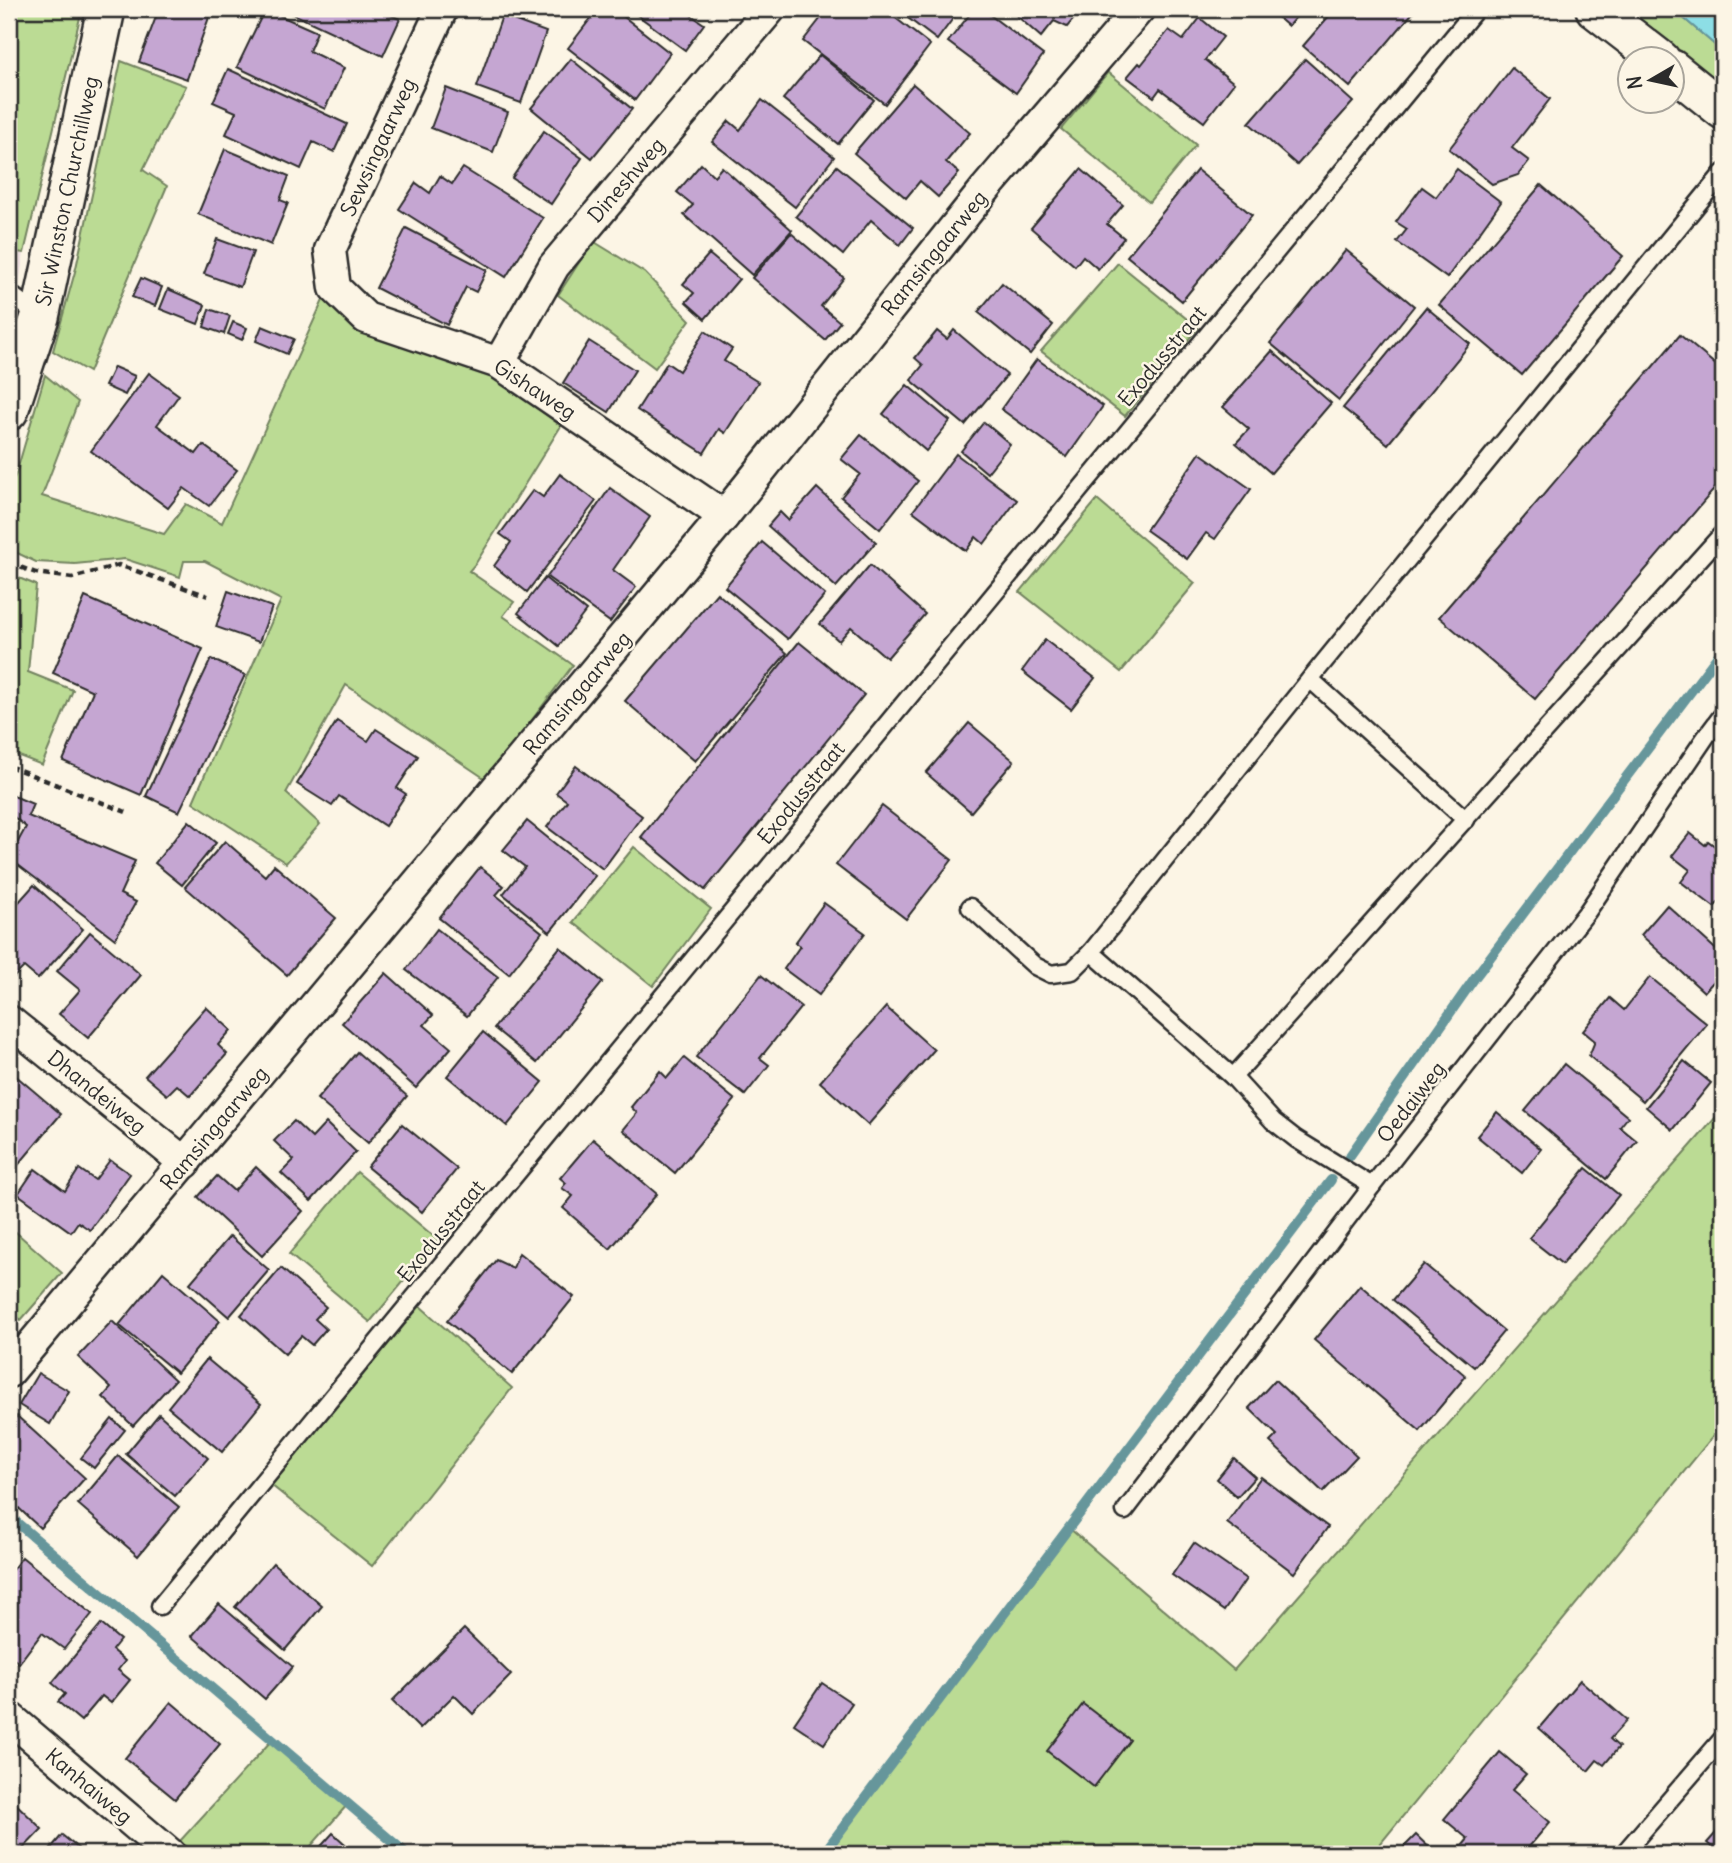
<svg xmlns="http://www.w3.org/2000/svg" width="1732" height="1863" font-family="Delius,sans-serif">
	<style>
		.built { fill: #ecdddf }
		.green { fill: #bbdb94; stroke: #738360; stroke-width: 2 }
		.water { fill: #8ddee5; stroke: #66969b; stroke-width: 2 }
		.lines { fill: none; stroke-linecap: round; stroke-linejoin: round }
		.stream { stroke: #66969b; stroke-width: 10 }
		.building { fill: #c5a6d2; stroke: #2b2b2b; stroke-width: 2 }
		.service-casing { stroke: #2b2b2b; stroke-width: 21 }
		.minor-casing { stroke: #2b2b2b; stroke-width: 35 }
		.tertiary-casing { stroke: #2b2b2b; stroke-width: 42 }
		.path { stroke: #2b2b2b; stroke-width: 4.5; stroke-dasharray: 7 5; stroke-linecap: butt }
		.service { stroke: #fcf5e5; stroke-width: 16 }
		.minor { stroke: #fcf5e5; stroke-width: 30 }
		.tertiary { stroke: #fcf5e5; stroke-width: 37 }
		.labels { text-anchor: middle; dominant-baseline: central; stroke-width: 5; stroke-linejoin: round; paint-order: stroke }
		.street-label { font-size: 21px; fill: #2b2b2b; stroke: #fcf5e5 }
	</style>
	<rect width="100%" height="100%" fill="#fcf5e5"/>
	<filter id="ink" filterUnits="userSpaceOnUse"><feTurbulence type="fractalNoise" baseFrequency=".0143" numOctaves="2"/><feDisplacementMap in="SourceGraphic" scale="14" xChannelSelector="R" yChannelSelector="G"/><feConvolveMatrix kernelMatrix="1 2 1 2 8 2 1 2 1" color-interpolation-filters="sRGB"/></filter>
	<g filter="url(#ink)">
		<path class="built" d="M9,251L24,253L9,345Z"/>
		<g class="green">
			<path d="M9,9H82L24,253L9,251Z"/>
			<path d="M1621,9H1673L1723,52V89Z"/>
			<path d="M121,61L186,86L143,170L167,186L89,372L53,351L76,268Z"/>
			<path d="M1108,72L1196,145L1149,202L1061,129Z"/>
			<path d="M593,241L645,273L690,320L655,368L558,295Z"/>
			<path d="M1118,263L1198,328L1125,416L1041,351Z"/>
			<path d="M324,298L493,375L561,426L476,563L469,571L514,602L503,616L573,665L487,780L346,685L286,793L320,824L286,863L193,802L281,600L205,561H184L180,577L125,559L75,564L36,562L9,549V489L16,474L45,375L78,402L42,496L164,534L186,504L222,523Z"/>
			<path d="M1097,500L1195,583L1121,672L1020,592Z"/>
			<path d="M9,574L36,585L28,672L73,690L42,765L9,752Z"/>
			<path d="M634,847L711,909L653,986L573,922Z"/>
			<path d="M1723,1109V1424L1372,1854H823L1069,1528L1234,1670Z"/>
			<path d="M357,1172L438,1240L370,1322L289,1254Z"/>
			<path d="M9,1226L62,1273L21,1320L9,1309Z"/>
			<path d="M420,1306L512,1388L372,1566L271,1485Z"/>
			<path d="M272,1740L348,1804L304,1854H195L180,1841Z"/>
		</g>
		<path class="water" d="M1673,9H1723V52Z"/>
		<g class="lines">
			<g class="stream">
				<path d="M1349,1157L1476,976L1723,649"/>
				<path d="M9,1516L407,1854"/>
				<path d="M823,1854L1331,1180"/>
			</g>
		</g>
		<g class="building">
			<path d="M159,9H212L187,79L139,62Z"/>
			<path d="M265,9L317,32L309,51L344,68L325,109L237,67Z"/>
			<path d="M293,9H377L400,19L383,56L291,13Z"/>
			<path d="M598,9H614L670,53L635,100L568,48Z"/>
			<path d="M629,9H695L691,15L704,24L685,50Z"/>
			<path d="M828,9H884L930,45L885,104L803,41Z"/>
			<path d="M896,9H960L937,40Z"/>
			<path d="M974,9H982L1043,55L1016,93L948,42Z"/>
			<path d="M1009,9H1082L1067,27L1054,21L1041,37Z"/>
			<path d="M1268,9H1303L1288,26Z"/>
			<path d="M1335,9H1416L1350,87L1303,46Z"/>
			<path d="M502,16L546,32L521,103L477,87Z"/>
			<path d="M1200,18L1223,37L1205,60L1234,83L1204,122L1160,89L1154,97L1127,77L1139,63L1141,65L1169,30L1183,40Z"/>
			<path d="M820,55L874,100L838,144L783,99Z"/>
			<path d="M571,59L632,109L592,158L531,108Z"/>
			<path d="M1305,59L1353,102L1297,165L1249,123Z"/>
			<path d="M1512,68L1550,99L1512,148L1529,161L1518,175L1492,184L1449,149Z"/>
			<path d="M228,69L347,124L334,152L313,142L301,169L226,134L236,112L213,102Z"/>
			<path d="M913,84L970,133L946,162L959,173L938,197L920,181L906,198L854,153Z"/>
			<path d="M446,88L508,112L493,152L431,128Z"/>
			<path d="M762,100L834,157L795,207L712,142L729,121L740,130Z"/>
			<path d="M544,131L582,158L551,204L512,178Z"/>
			<path d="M225,149L289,176L280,200L288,203L271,245L198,214Z"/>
			<path d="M701,164L714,176L722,167L792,230L752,275L684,215L693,205L677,192Z"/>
			<path d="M837,166L913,228L900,245L871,220L843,255L796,216Z"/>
			<path d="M463,168L543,218L506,277L399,209L416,183L430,193L440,176L452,184Z"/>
			<path d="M1081,169L1123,205L1107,224L1124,238L1098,269L1083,256L1075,266L1031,228Z"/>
			<path d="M1457,169L1501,202L1447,278L1397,242L1407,229L1396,222L1422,187L1436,197Z"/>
			<path d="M1197,170L1252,215L1182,301L1127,256Z"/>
			<path d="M1541,185L1623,256L1522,375L1439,305Z"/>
			<path d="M406,228L487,270L476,292L466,287L447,325L376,288Z"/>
			<path d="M791,233L844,278L821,306L840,322L825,340L752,278Z"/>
			<path d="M217,239L253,252L240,287L204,274Z"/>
			<path d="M1346,250L1414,306L1339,400L1270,343Z"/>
			<path d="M709,254L739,279L705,319L686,302L694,293L683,284Z"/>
			<path d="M141,278L162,287L155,306L132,297Z"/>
			<path d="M1002,283L1053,325L1030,354L978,312Z"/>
			<path d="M168,289L205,305L198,324L160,309Z"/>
			<path d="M1426,307L1470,344L1388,444L1343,408Z"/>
			<path d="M209,309L230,316L224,334L204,327Z"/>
			<path d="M233,322L247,328L242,340L228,334Z"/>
			<path d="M262,326L294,339L287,354L256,341Z"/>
			<path d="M954,330L1007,375L965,425L911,380L923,365L915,358L937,331L947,339Z"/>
			<path d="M705,331L732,349L724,361L758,382L725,433L719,429L704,453L637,410L667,363L679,371Z"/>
			<path d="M1680,335L1723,371V479L1535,699L1439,617Z"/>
			<path d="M589,341L635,370L609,412L563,383Z"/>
			<path d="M1272,351L1331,403L1271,473L1236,443L1249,429L1223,407Z"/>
			<path d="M1037,359L1103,406L1067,457L1001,409Z"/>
			<path d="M114,367L135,376L125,395L105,386Z"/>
			<path d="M149,373L179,395L157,425L196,454L203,445L237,470L209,506L184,488L168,508L91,451Z"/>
			<path d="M907,385L950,421L926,451L883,414Z"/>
			<path d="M984,422L1010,444L987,473L961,451Z"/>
			<path d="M861,435L918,481L880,529L841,497L860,474L841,459Z"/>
			<path d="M1200,453L1251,489L1215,539L1206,533L1187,559L1146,530Z"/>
			<path d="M956,454L1017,500L984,544L976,537L966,551L913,511Z"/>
			<path d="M560,474L596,501L527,592L494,566L511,542L500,534L533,490L543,497Z"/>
			<path d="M610,488L650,517L613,570L636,587L610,622L547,577Z"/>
			<path d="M817,488L876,542L836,587L768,526L780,512L788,520Z"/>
			<path d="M762,542L825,595L788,639L725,587Z"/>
			<path d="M870,565L925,614L887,658L851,627L839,641L820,624Z"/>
			<path d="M545,578L586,611L559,646L518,613Z"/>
			<path d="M228,591L272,607L259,642L216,627Z"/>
			<path d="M717,593L787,653L695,761L625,701Z"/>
			<path d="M85,597L203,649L141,795L63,761L93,691L53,673Z"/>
			<path d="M1045,640L1095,678L1071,709L1022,671Z"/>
			<path d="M799,642L864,695L705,890L641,837Z"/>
			<path d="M211,659L245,675L179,812L146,796Z"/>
			<path d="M337,721L368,741L376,729L418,756L397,788L406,794L385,826L339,796L332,806L297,784Z"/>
			<path d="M969,723L1014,761L971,812L926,773Z"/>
			<path d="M576,766L642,816L603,869L547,827L567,801L556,793Z"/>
			<path d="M9,794L33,804L28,816L135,861L120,894L136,902L115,939L9,858L26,827L9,813Z"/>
			<path d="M882,806L952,860L906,919L836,865Z"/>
			<path d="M189,821L216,843L182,885L155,863Z"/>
			<path d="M527,821L595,876L550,932L503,894L525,867L503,850Z"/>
			<path d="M1690,833L1705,845L1708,841L1723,852V898L1714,907L1681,882L1690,870L1672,856Z"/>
			<path d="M225,841L265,876L274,865L336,918L287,975L185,887Z"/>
			<path d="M480,867L504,886L496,895L542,932L509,974L439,918Z"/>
			<path d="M34,885L83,929L38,979L24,967L14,977L9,972V913Z"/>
			<path d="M824,903L865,933L819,995L784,969L800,946L795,943Z"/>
			<path d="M1667,905L1723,956V971L1704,992L1641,935Z"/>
			<path d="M437,929L498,977L467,1016L406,970Z"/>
			<path d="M90,932L141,975L88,1038L59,1014L80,990L57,971Z"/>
			<path d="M560,947L603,982L537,1063L494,1028Z"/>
			<path d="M386,973L433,1015L424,1025L451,1048L416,1088L342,1023Z"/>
			<path d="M761,975L801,1007L760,1058L769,1065L745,1095L696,1057Z"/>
			<path d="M1650,977L1707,1024L1643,1101L1589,1056L1595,1041L1583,1031L1610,998L1624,1010Z"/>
			<path d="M206,1007L231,1030L218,1045L227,1054L190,1096L177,1085L167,1095L145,1076Z"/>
			<path d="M886,1007L934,1050L868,1125L820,1082Z"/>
			<path d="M483,1032L543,1082L507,1126L447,1076Z"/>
			<path d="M357,1052L407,1096L368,1143L317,1099Z"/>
			<path d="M684,1058L735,1100L675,1173L623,1130L637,1113L631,1107L660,1071L667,1078Z"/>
			<path d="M1684,1061L1711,1083L1673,1130L1646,1107Z"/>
			<path d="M1564,1064L1628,1117L1620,1127L1637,1141L1606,1179L1525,1111Z"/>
			<path d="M9,1070L61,1114L9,1176Z"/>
			<path d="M1497,1112L1541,1149L1522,1173L1477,1136Z"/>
			<path d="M294,1121L312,1138L326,1123L356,1152L311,1201L281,1173L294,1160L274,1141Z"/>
			<path d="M402,1124L457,1169L422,1212L367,1167Z"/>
			<path d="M593,1139L657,1194L610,1249L563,1208L573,1196L562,1188L566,1183L560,1178Z"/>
			<path d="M110,1160L130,1174L90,1230L78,1222L71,1232L18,1194L35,1169L65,1191L79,1169L95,1180Z"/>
			<path d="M256,1167L303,1211L262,1256L198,1197L217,1176L234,1191Z"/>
			<path d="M1586,1168L1619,1195L1562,1264L1529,1238Z"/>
			<path d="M230,1236L269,1270L229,1317L190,1283Z"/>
			<path d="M519,1253L574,1297L512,1374L447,1321L496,1260L513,1268Z"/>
			<path d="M1424,1264L1504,1331L1474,1367L1393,1300Z"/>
			<path d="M281,1268L326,1307L315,1319L326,1329L312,1345L301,1336L285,1354L241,1315Z"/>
			<path d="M163,1272L220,1321L177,1373L119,1325Z"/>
			<path d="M1360,1285L1466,1376L1420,1431L1314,1340Z"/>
			<path d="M112,1321L175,1380L133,1426L103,1397L111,1388L78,1357Z"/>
			<path d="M207,1359L261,1404L222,1452L168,1407Z"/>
			<path d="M38,1373L69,1391L50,1424L19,1405Z"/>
			<path d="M1275,1380L1357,1456L1323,1492L1270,1442L1277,1435L1249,1408Z"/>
			<path d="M159,1414L208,1458L175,1496L126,1454Z"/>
			<path d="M17,1416L85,1478L40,1528L9,1499V1426Z"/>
			<path d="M112,1419L125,1430L94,1468L81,1458Z"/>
			<path d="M118,1456L179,1507L138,1556L78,1504Z"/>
			<path d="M1234,1458L1255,1477L1237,1497L1217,1479Z"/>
			<path d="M1261,1477L1328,1527L1294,1573L1227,1523Z"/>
			<path d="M1194,1543L1246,1579L1224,1611L1172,1575Z"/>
			<path d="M22,1557L92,1614L64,1649L42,1633L19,1663L9,1655V1574Z"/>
			<path d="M273,1563L322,1606L285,1650L235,1607Z"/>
			<path d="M219,1604L293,1667L265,1699L192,1636Z"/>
			<path d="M101,1624L120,1640L112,1650L125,1661L118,1670L130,1680L111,1703L102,1696L81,1721L58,1702L65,1694L52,1683Z"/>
			<path d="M464,1629L511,1675L473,1714L454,1695L420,1729L392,1701Z"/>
			<path d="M1580,1680L1627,1720L1610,1739L1619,1747L1604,1765L1597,1760L1588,1771L1539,1728Z"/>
			<path d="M822,1683L852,1703L824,1744L794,1724Z"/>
			<path d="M171,1702L220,1744L175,1799L125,1758Z"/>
			<path d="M1083,1704L1130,1740L1094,1787L1047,1751Z"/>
			<path d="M1500,1752L1526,1774L1512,1790L1550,1822L1523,1854H1460L1457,1852L1468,1839L1444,1819Z"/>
			<path d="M9,1797L42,1829L18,1854H9Z"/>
			<path d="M1723,1825V1854H1720L1707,1843Z"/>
			<path d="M333,1833L356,1854H314Z"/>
			<path d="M62,1835L85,1854H46Z"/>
			<path d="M1416,1835L1436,1854H1397Z"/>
		</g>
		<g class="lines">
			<defs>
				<g id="service">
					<path d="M9,293L40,317"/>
					<path d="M1310,679L1466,820"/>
					<path d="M970,907L1035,966L1051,974L1072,971L1091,952L1310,679L1723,173"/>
					<path d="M1091,952L1233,1077L1273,1121L1296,1139L1372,1186"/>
					<path d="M1233,1077L1723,533"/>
					<path d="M1125,1511L1372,1186L1587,912L1705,738L1723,714"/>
					<path d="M160,1606L1476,9"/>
					<path d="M1623,1854L1723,1738"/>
				</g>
				<g id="minor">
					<path d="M442,9L330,250L335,288L366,318L499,363L724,516"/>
					<path d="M499,363L554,266L770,9"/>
					<path d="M9,1021L185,1163"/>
					<path d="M9,1372L724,516L986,188L1139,9"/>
					<path d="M9,1717L170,1854"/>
				</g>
				<g id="tertiary">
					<path d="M1595,9L1661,60"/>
					<path d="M1672,69L1723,110"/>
					<path d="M9,411L40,317L106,9"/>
				</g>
			</defs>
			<use href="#service" class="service-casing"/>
			<use href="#minor" class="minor-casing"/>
			<use href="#tertiary" class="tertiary-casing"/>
			<g class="path">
				<path d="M9,563L36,573L72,578L119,565L208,596"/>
				<path d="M9,766L126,812"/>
			</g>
			<use href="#service" class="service"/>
			<use href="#minor" class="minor"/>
			<use href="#tertiary" class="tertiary"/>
		</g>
	</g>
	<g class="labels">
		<g class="street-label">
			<text transform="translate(378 147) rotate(-65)">Sewsingaarweg</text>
			<text transform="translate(626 180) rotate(-49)">Dineshweg</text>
			<text transform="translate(67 191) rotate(-78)">Sir Winston Churchillweg</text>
			<text transform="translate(934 253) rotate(-51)">Ramsingaarweg</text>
			<text transform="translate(1162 356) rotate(-50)">Exodusstraat</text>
			<text transform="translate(535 389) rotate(33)">Gishaweg</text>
			<text transform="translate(577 693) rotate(-50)">Ramsingaarweg</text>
			<text transform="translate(801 793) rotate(-51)">Exodusstraat</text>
			<text transform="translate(97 1092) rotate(39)">Dhandeiweg</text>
			<text transform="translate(1411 1102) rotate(-52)">Oedaiweg</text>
			<text transform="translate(214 1128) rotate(-50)">Ramsingaarweg</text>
			<text transform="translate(441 1231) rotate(-51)">Exodusstraat</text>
			<text transform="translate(89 1786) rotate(40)">Kanhaiweg</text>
		</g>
	</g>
	<rect width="1732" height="1863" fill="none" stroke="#fcf5e5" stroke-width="35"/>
	<rect x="18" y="18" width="1697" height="1828" fill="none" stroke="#2b2b2b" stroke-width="2.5" filter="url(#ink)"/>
	<g transform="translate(1651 80) rotate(261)"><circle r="33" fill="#fcf5e5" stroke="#a8a49b" stroke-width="2"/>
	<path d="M0-5L12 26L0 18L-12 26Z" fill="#2b2b2b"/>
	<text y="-10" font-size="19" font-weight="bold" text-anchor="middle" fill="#2b2b2b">N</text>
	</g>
</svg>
